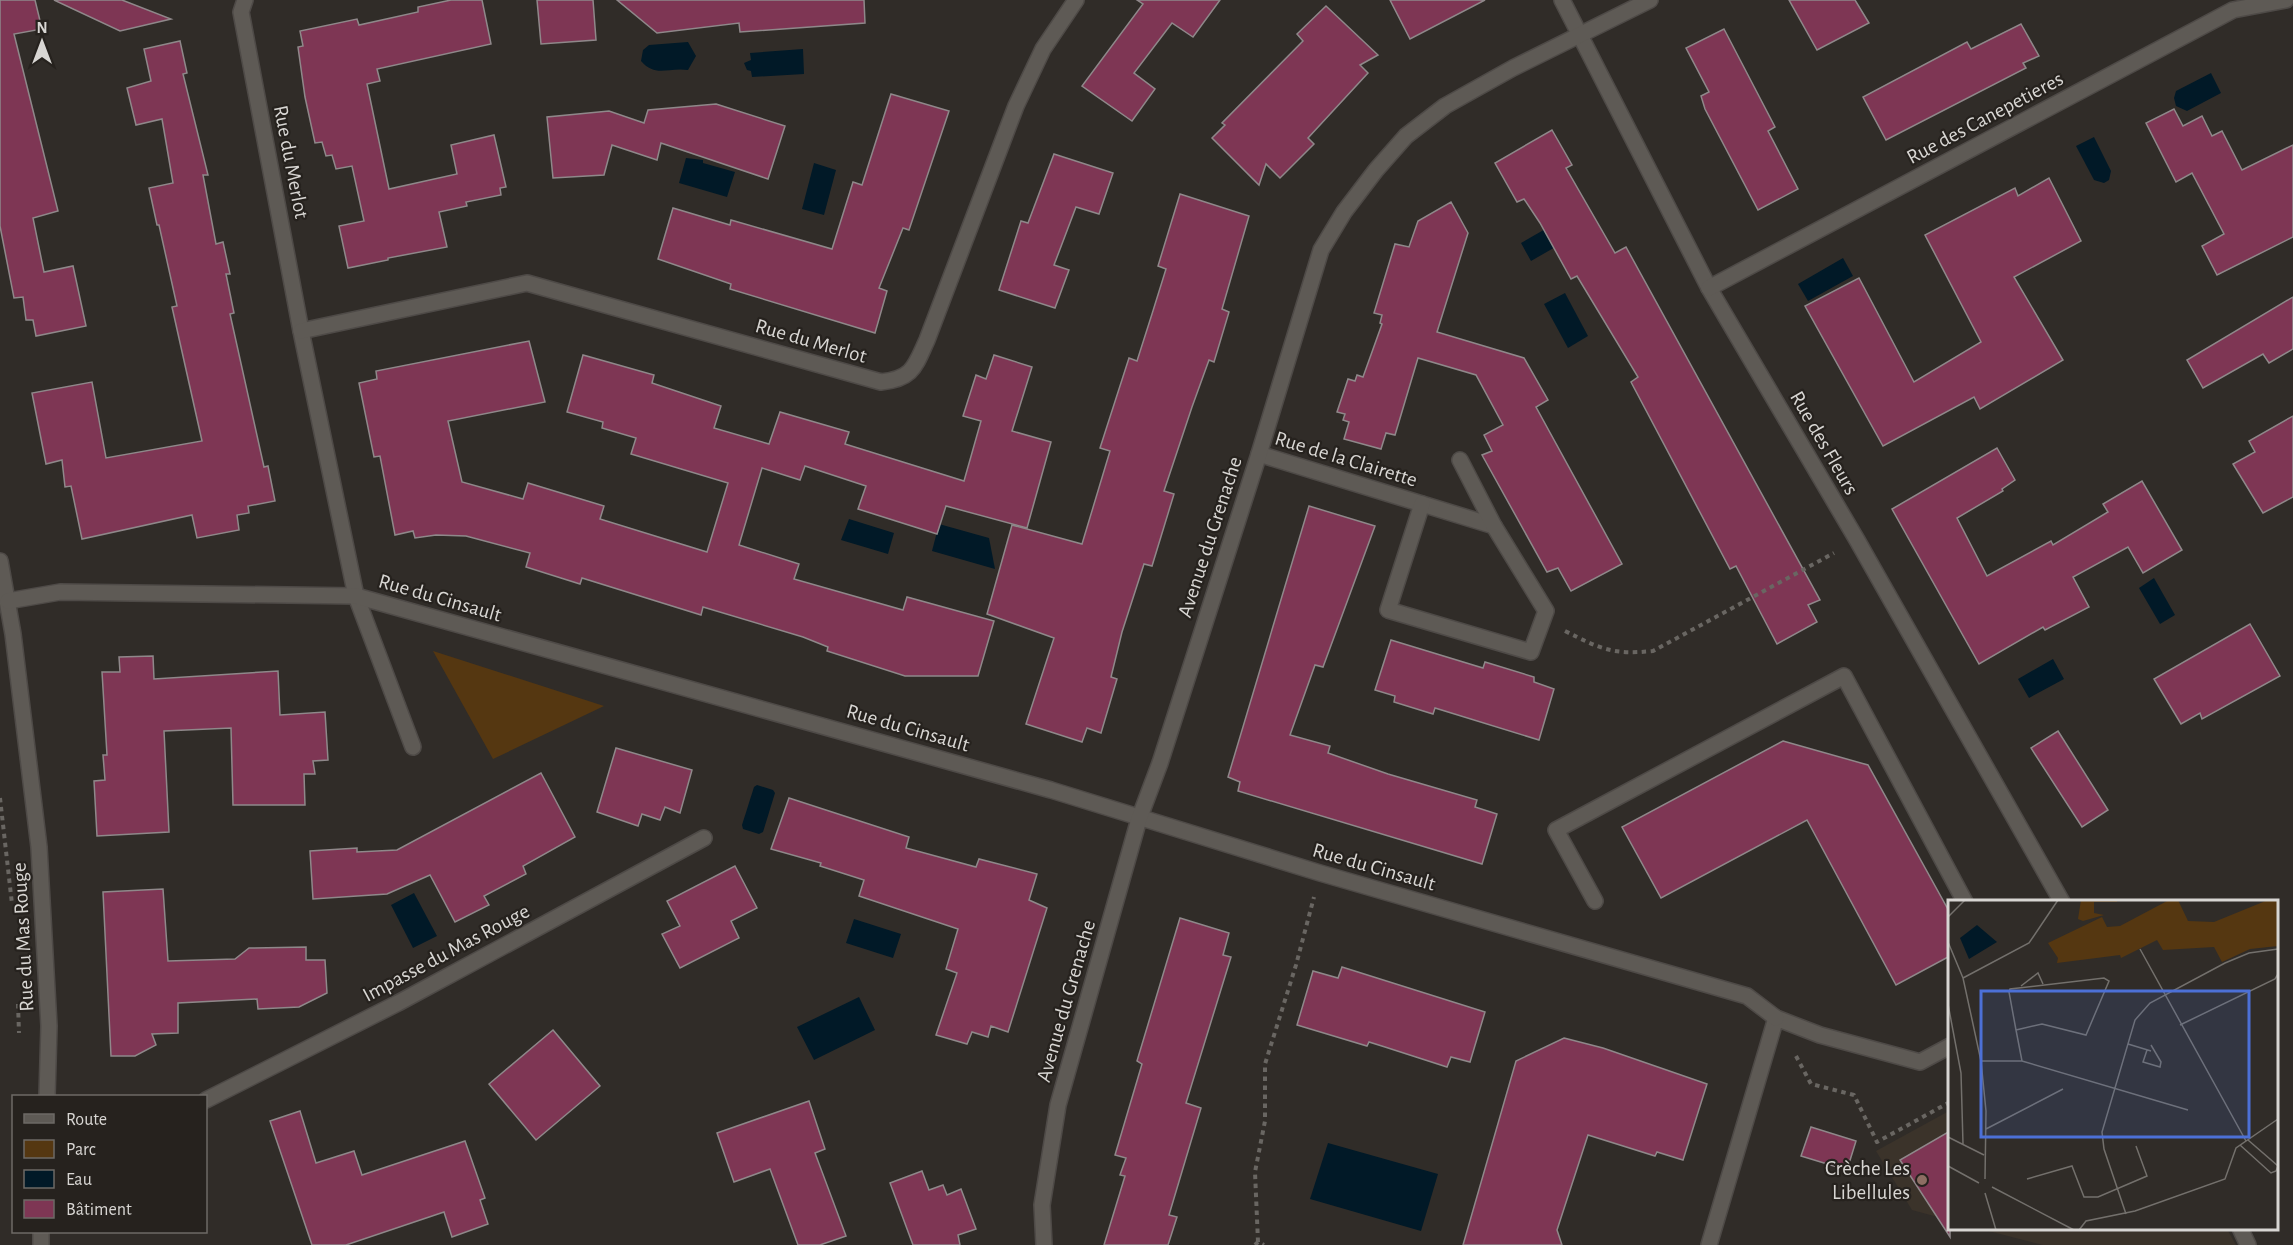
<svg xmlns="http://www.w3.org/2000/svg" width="2293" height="1245" font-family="'Alegreya Sans',sans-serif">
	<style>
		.built { fill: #3b332a }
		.green { fill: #553711 }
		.water { fill: #011927 }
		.building { fill: #7e3654; stroke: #8f888a; stroke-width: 1.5 }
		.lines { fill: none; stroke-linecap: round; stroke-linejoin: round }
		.service-casing { stroke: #4e4a47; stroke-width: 18 }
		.minor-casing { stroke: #4e4a47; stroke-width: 18 }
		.path { stroke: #696662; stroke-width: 4; stroke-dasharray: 4.5 4.5; stroke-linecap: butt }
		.service { stroke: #5e5a55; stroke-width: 15 }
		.minor { stroke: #5e5a55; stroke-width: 15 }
		.education-dot { fill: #8d6e63; stroke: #26221e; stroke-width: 2 }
		.labels { text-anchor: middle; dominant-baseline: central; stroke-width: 4.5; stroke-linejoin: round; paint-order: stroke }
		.street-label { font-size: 21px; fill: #d8d6d3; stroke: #26221e }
		.poi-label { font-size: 21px; fill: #d8d6d3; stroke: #26221e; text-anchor: end }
		.inset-road { fill: none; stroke: #73706c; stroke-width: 1.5 }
		.view { fill: #4c70d7; fill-opacity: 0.15; stroke: #4c70d7; stroke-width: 3 }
		.inset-edge { fill: none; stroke: #d8d6d3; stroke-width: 3 }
	</style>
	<rect width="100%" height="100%" fill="#302c28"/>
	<g class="built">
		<path d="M1949,1111V1220L1912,1210L1876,1151Z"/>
		<path d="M1981,1229H2227L2236,1245H2043Z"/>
	</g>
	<path class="green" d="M433,651L604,706L493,759Z"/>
	<g class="water">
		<path d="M688,42L696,56L688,70C667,67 656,78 641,61L643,50L649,45Z"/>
		<path d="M803,49L804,74L752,77L751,71L747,70L744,63L751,60L750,53Z"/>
		<path d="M2211,73L2221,93L2187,111L2176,106L2174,98L2176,91Z"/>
		<path d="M2094,137L2111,171L2109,180L2104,183L2094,180L2076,146Z"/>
		<path d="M686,158L703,160V163L735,172L727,197L679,183Z"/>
		<path d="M814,163L836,170L824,215L802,209Z"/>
		<path d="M1561,220L1571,238L1531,261L1521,243Z"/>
		<path d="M1843,258L1853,276L1808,301L1798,284Z"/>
		<path d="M1565,293L1588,336L1568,348L1544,304Z"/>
		<path d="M849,519L894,533L888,554L841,540Z"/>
		<path d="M939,524L989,538L995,569L932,551Z"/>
		<path d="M2154,578L2175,615L2160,624L2139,588Z"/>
		<path d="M2053,659L2064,679L2029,698L2018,679Z"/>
		<path d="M757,785L773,790L775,793L763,832L759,834L743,829L742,825L754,787Z"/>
		<path d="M414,893L437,936L413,948L391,905Z"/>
		<path d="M854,919L901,934L893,958L846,943Z"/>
		<path d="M859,997L875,1030L814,1060L797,1027Z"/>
		<path d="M1328,1143L1438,1174L1421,1231L1310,1199Z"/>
	</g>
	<g class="building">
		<path d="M0,0H35L42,29L14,34L58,211L33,218L44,272L73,266L86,326L36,336L33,320H26L23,297L14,298L0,226Z"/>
		<path d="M54,0H122L171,19L120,31Z"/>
		<path d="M451,0H482L491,44L377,69L380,81L367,84L389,189L457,174L451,145L494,135L506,187L500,188L501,195L466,202L467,206L439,212L447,247L388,258V260L348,268L339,226L364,221L352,166L336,169L332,155L326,156L322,142L315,143L305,97L298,47L303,46L300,31L357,19L359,25L418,12V7Z"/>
		<path d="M537,0H593L596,40L541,44Z"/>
		<path d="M617,0H864L865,23L740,32L739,23L657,33Z"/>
		<path d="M1137,0H1220L1193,37L1172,23L1134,73L1155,89L1132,121L1082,86L1143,4Z"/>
		<path d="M1390,0H1485L1410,39Z"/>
		<path d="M1789,0H1855L1869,23L1817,50Z"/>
		<path d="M1326,6L1378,55L1360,65L1368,73L1308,138L1314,144L1280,178L1266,164L1259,185L1212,138L1225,125L1222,123L1303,41L1297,34Z"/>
		<path d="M2021,24L2039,56L2023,63L2026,68L1886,140L1863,97L1967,42L1971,49Z"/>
		<path d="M1724,29L1775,127L1768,131L1798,189L1758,210L1705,109L1701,96L1709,92L1686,48Z"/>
		<path d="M180,41L187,73L183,74L208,175H203L216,244L223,242L230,274H226L234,313L230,314L264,467L268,466L275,501L248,506L249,513L237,515L239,530L197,538L192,515L82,539L71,486L65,487L62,460L46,464L32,393L92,382L106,458L202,441L172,307L177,306L159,225H157L149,188L173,183L162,119L136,125L127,88L151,81L144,49Z"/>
		<path d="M891,94L949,111L909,230L903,228L879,288L887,291L875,333L730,289L731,284L658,259L673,208L730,225L731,220L832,249L853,182L862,185Z"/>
		<path d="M716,104L785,126L768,179L661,143L657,160L612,145L604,175L553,178L547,117L609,111L644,123L648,110Z"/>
		<path d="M2174,109L2183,126L2202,116L2212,136L2222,131L2242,170L2293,145V237L2217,275L2202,246L2224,234L2192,173L2176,182L2146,123Z"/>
		<path d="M1552,130L1572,165L1566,168L1615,253L1626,247L1820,600L1808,605L1817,622L1777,644L1736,566L1730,569L1631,382L1638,377L1577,276L1571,279L1540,223L1524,199L1517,202L1495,163Z"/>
		<path d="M1054,154L1113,173L1099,214L1076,207L1054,265L1069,270L1055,308L999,290L1021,221L1028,223Z"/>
		<path d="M2049,178L2081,241L2014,277L2063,360L1980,409L1974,397L1883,446L1805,306L1859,278L1914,382L1981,342L1925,235L2015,188L2018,196Z"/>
		<path d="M1180,194L1249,216L1222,309L1229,312L1214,362L1209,360L1192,407L1164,491L1174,494L1152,566L1144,564L1122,632L1111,677L1117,679L1101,733L1087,728L1082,742L1026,724L1054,638L987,614L1012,525L1082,544L1110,451L1100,448L1129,358L1137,361L1152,314L1166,269L1158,266Z"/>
		<path d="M1451,202L1468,233L1437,332L1524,358L1548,400L1536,407L1622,564L1571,591L1558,568L1547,572L1482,455L1492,451L1484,435L1503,425L1476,375L1418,358L1395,435L1386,433L1381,449L1344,439L1349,422L1343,420L1345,414L1337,412L1348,379L1355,381L1357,375L1363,377L1382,324L1380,323L1382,315L1374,313L1395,244L1409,247L1418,221Z"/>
		<path d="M2293,297V349L2269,363L2263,354L2203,388L2187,360Z"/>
		<path d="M529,341L545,402L448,421L462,482L523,499L528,483L604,506L600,519L707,552L728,483L631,454L636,438L602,428L603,422L567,412L583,355L654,375L652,383L721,406L714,428L769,444L780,412L849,432L845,444L964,481L981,421L963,416L976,375L986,379L994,355L1032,367L1012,431L1051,442L1027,528L946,506L937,534L858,509L866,486L805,466L800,480L762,468L739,545L799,564L794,579L903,610L907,597L994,621L978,676H905L827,651L828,647L803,637L703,607L701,615L582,578L580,584L526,567L530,553L466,536L436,535L415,538L413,531L395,535L380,456L374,457L359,383L377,379L376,371Z"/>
		<path d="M2293,416V497L2263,513L2233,464L2255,452L2249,441Z"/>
		<path d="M1997,448L2015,480L2002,489L2003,491L1957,518L1987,576L2051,541L2053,545L2108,512L2103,504L2142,481L2182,550L2143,573L2128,547L2073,577L2089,607L2045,630L2043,627L1979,664L1892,509Z"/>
		<path d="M1309,506L1375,526L1323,667L1315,665L1290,735L1330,746L1328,753L1388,774L1477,800L1475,807L1497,814L1482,864L1238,791L1240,782L1228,777Z"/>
		<path d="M2250,624L2280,676L2202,719L2200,713L2181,724L2154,679Z"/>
		<path d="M1391,640L1483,668L1485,662L1534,677V682L1554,689L1539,740L1435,708L1433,714L1394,702L1395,696L1375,690Z"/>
		<path d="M153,656L154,679L278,671L280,715L325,712L328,760L313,761L315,774H304L305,805H233L231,728L164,731L169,832L97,836L94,781L105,780L103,755H107L102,672H120L119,657Z"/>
		<path d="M2058,731L2108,810L2082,827L2031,748Z"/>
		<path d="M1783,741L1868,765L1950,913V956L1896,985L1807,820L1661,898L1622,827Z"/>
		<path d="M616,748L692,770L680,813L665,807L660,820L642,814L638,826L597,812Z"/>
		<path d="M541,773L575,837L523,866L526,874L484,896L489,905L455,922L430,875L387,894L313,899L310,851L357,848V852L397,850Z"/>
		<path d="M789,798L909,837L906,848L976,867L979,859L1037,874L1029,900L1047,908L1008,1032L991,1026L988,1037L972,1032L967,1044L936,1035L957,973L946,969L958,929L859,896L864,880L820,866L821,863L771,849Z"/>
		<path d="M735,866L757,908L731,921L739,938L680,968L662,934L680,926L667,901Z"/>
		<path d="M163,889L168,961L235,959L249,948L306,947V960H325L327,993L299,1007L258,1009L257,999L178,1003V1033L152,1034L156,1045L135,1056H111L103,892Z"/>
		<path d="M1180,918L1229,933L1223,955L1231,957L1186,1103L1201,1108L1169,1215L1177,1217L1168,1245H1104L1125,1176L1120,1175L1126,1158L1115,1155L1142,1064L1137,1061Z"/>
		<path d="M1342,967L1485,1012L1470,1062L1451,1057L1447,1067L1385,1047L1369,1042L1367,1046L1297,1025L1313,971L1338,978Z"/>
		<path d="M553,1030L600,1086L536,1140L489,1084Z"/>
		<path d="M1564,1038L1603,1048L1707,1084L1683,1160L1657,1152L1655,1156L1588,1135L1557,1230L1562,1245H1463L1516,1061Z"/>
		<path d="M809,1101L825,1149L815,1153L846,1236L820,1245H798L770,1169L734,1182L717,1133Z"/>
		<path d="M300,1111L316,1163L354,1151L362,1175L465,1141L485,1198L480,1200L488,1224L452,1237L444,1212L346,1245H312L270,1121Z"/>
		<path d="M1811,1127L1856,1141L1847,1170L1801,1156Z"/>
		<path d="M1950,1131V1237L1900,1160Z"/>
		<path d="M922,1171L929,1190L943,1185L947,1195L961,1189L976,1229L958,1235L960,1245H913L890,1183Z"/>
	</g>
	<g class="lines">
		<defs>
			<g id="service">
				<path d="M356,596L413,747"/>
				<path d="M1595,901L1556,830L1844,676L1965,902"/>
				<path d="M1709,1245L1776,1018L1820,1035L1920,1062L1950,1046"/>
			</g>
			<g id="minor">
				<path d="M245,0L241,12L301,331L356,596"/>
				<path d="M1562,0L1709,288L1857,540L2062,902"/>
				<path d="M1709,288L2233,10L2286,0"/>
				<path d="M301,331L527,283L881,382C913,379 915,366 927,340L1016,106L1043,49L1076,0"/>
				<path d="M1259,454L1494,526"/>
				<path d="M1422,504L1388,610L1531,652L1546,611L1494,526L1460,460"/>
				<path d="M0,561L13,634L39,847L49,1026L47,1096"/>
				<path d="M8,601L60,592L356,596L1051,790L1320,873L1747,996L1776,1018"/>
				<path d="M206,1100L398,1003L704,838"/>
				<path d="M2240,1228L2248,1245"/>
				<path d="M41,1245V1232"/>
				<path d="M1044,1245L1042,1205L1058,1105L1139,819L1160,763L1259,454L1321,250L1344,212L1376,170L1406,136L1445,106L1513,68L1650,0"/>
			</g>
		</defs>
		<use href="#service" class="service-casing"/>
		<use href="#minor" class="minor-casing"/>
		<g class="path">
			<path d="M1565,631C1601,649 1612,655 1653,651L1834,553"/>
			<path d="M0,798L12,904"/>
			<path d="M18,1004L19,1033"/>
			<path d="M1796,1056L1811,1084L1854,1095L1877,1142L1950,1102"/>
			<path d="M1258,1242L1255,1172L1265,1121V1064L1296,965L1314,897"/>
			<path d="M1255,1245L1258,1242L1264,1245"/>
		</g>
		<use href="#service" class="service"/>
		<use href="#minor" class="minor"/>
	</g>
	<circle class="education-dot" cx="1922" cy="1180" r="6"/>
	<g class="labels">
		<g class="street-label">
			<text transform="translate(1985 118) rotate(-28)">Rue des Canepetieres</text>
			<text transform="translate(291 162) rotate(79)">Rue du Merlot</text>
			<text transform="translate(811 341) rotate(16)">Rue du Merlot</text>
			<text transform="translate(1824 443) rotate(60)">Rue des Fleurs</text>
			<text transform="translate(1346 459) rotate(17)">Rue de la Clairette</text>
			<text transform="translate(1210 537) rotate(-72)">Avenue du Grenache</text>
			<text transform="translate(440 598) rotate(16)">Rue du Cinsault</text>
			<text transform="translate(908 728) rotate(16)">Rue du Cinsault</text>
			<text transform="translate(1374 867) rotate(16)">Rue du Cinsault</text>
			<text transform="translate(23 937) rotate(-93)">Rue du Mas Rouge</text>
			<text transform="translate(446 953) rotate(-28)">Impasse du Mas Rouge</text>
			<text transform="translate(1066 1001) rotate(-74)">Avenue du Grenache</text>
		</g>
		<g class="poi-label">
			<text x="1910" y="1168">Crèche Les<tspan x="1910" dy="24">Libellules</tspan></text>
		</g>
	</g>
	<g transform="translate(1948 900)">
		<rect width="330" height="330" fill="#302c28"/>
		<path d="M133,0H169V2H146V13L156,15L135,21L130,19ZM221,0H230L240,21L266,22L320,0H330V46L302,49L274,62L266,47L215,50L209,40L173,58L172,55L109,63L110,58L100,43L154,17L159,27L172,26Z" fill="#553711"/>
		<path d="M29,25L49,42L21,59L12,38Z" fill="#011927"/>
		<path class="inset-road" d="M0,17L17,0M0,42L15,78L33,161L38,211L37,279M192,49L298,241M15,78L81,43L110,0M73,86L90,73L95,84M0,104L13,173L15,244M232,125L327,79L330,74M68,130L94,124L138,135L161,81L156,78L62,89L61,92L68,130L74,161M180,144L203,151M199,150L195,162L212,167L213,162L203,145M33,161H74L240,210M38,229L115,189M0,237L36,255M292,245L323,273L328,271L330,266L300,240M0,266L31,283M79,279L124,266L136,297H150L199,276L188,246M44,287L126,330M37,293L48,330M178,314L156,249L154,232L187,120L202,103L277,63L301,53L330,49M131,330L138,321L187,311L277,279L288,248L330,219"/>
		<path class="view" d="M33,91H301V237H33Z"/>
		<rect width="330" height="330" class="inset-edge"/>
	</g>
	<rect x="12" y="1095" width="195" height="138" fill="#26221e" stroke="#6d6a66" stroke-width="1.5"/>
	<rect x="24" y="1114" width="30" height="9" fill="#5e5a55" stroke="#6d6a66" stroke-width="1.5"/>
	<text x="66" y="1125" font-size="18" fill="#d8d6d3">Route</text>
	<rect x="24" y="1140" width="30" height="18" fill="#553711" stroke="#6d6a66" stroke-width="1.5"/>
	<text x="66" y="1155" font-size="18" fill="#d8d6d3">Parc</text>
	<rect x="24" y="1170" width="30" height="18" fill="#011927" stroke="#6d6a66" stroke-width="1.5"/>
	<text x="66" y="1185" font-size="18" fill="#d8d6d3">Eau</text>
	<rect x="24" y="1200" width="30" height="18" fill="#7e3654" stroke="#6d6a66" stroke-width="1.5"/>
	<text x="66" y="1215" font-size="18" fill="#d8d6d3">Bâtiment</text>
	<g transform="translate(42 42)" stroke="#26221e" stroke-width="4.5" paint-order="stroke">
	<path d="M0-4.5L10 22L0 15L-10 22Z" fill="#d8d6d3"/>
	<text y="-9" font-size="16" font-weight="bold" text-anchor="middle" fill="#d8d6d3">N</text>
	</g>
</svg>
